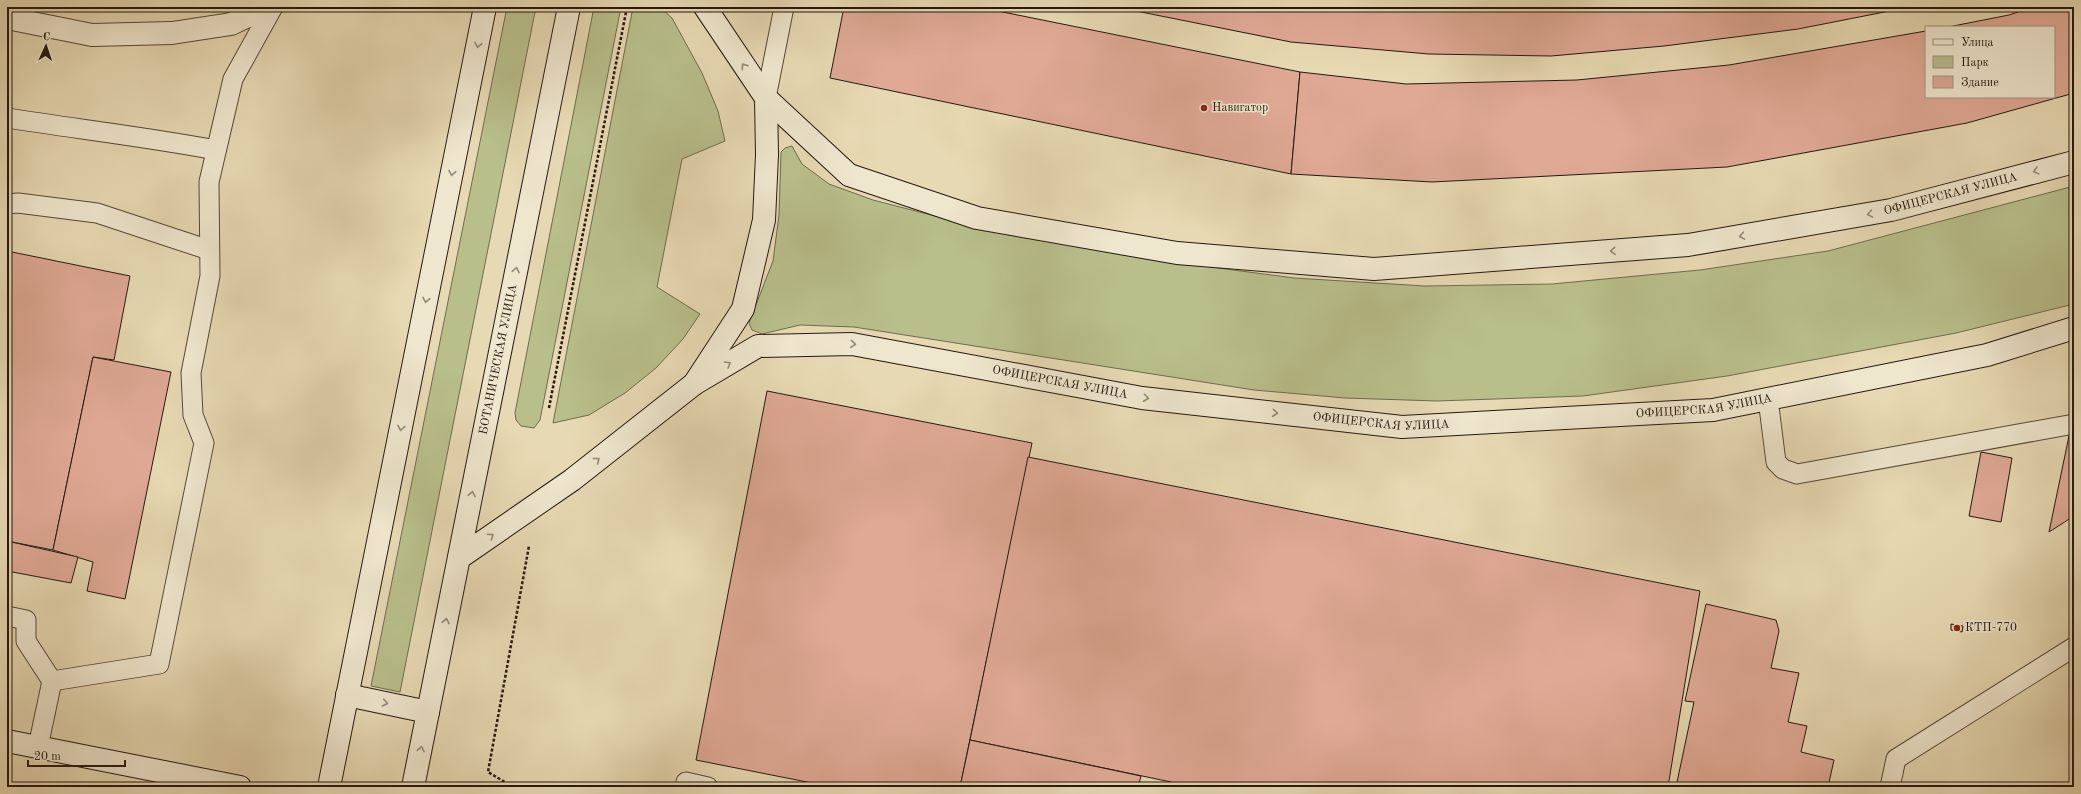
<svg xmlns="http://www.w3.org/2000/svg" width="2081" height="794" font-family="'Old Standard TT',serif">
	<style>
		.green { fill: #b8bf8b; stroke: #6e6c4e }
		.building { fill: #dfa995; stroke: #251810 }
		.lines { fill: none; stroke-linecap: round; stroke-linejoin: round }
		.lane-casing { stroke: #564839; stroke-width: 21 }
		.street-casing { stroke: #564839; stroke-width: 24 }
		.secondary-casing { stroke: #251810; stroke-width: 24 }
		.path { stroke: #251810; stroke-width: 2.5; stroke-dasharray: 3 2; stroke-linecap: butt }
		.lane { stroke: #efe6ce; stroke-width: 19 }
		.street { stroke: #efe6ce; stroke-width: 22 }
		.secondary { stroke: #efe6ce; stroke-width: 22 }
		.oneway { stroke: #948978 }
		.poi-dot { fill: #8f2418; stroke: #efe6ce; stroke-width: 1.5 }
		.labels { text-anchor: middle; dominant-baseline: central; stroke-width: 3; stroke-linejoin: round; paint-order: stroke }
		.poi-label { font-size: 12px; fill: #251810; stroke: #efe6ce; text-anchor: start }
		.street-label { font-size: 12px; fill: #251810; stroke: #efe6ce }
	</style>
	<rect width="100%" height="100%" fill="#e7d9b3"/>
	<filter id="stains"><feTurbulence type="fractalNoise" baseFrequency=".005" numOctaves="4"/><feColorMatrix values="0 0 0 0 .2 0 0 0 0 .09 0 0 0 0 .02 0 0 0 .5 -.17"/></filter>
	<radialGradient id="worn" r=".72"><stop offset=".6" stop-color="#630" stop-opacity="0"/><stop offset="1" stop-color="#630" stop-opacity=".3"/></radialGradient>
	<g class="green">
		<path d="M507,7H536L400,692L371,686Z"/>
		<path d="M594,7H621L540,420L534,428L521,426L516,420L515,413Z"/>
		<path d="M633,7H660L672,18L702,73L718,111L725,141L682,159L657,287L700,314L683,339L656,368L625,393L589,415L553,423Z"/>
		<path d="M792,146L802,164L829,184L873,200L1009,235L1173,262L1294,278L1425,286L1552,284L1700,270L1828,251L2074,186V304L1956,333L1727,376L1583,396L1437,401L1345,398L1254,390L854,327L800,325L762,334L752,330L749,323L773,261L779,215L781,152L785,148Z"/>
	</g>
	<g class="building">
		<path d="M844,7H978L1300,72L1291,174L830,78Z"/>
		<path d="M1116,7H1910L1798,29L1664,46L1551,56L1429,54L1291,42Z"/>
		<path d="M2033,7H2074V93L1967,123L1727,167L1432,182L1291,174L1300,72L1406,84L1577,80L1729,65L1926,31V97H2054V27H1948L2009,15Z"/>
		<path d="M7,251L130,276L114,360L93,357L53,550L7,541Z"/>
		<path d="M93,357L171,372L125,599L87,591L93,562L53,550Z"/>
		<path d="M767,391L1032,443L960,787H832L696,760Z"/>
		<path d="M2074,412V516L2049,532Z"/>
		<path d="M1981,452L2012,458L2001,522L1969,516Z"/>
		<path d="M1028,457L1700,591L1668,787H1170L1171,782L970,740Z"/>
		<path d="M7,541L78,557L71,583L7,571Z"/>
		<path d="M1706,604L1776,620L1779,631L1771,668L1799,673L1788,722L1807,726L1801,752L1834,760L1828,787H1676L1694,702L1685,701Z"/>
		<path d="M1951,624L1963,626L1962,632L1951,630Z"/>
		<path d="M970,740L1141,776L1138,787H960Z"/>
	</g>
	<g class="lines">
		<defs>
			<g id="lane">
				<path d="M766,98L784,7"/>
				<path d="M7,118C77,129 147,137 216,150"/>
				<path d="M7,204L18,203L97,213L209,250"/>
				<path d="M1768,399L1776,462L1783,469L1797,474L2074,424"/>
				<path d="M7,616L26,620V641L52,681"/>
				<path d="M38,747L52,681L159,664L204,443L193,415L191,373L210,276L209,182L233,79L273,7"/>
				<path d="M686,782L708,787"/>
				<path d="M1890,787L1896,759L2074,647"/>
			</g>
			<path id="street" d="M7,18L92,35L172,33L231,24L267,7"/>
			<g id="secondary">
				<path id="s1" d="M705,7L766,98L849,175L977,218L1177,253L1374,269L1688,245L1891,210L2074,162"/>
				<path id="s2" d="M694,384L758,346L852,344L1142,398L1402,427L1713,410L1987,355L2074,328"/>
				<path d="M459,558L572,480L694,384L743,309L764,220L767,155L766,98"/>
				<path d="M347,695L428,712"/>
				<path d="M7,741L240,787"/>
				<path d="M329,787L485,7"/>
				<path id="s3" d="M413,787L569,7"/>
			</g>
		</defs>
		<use href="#lane" class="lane-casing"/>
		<use href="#street" class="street-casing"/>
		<use href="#secondary" class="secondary-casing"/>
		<g class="path">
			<path d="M549,408L627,7"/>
			<path d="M513,787L488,772L529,546"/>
		</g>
		<use href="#lane" class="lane"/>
		<use href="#street" class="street"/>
		<use href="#secondary" class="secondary"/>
	</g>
	<defs><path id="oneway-chevron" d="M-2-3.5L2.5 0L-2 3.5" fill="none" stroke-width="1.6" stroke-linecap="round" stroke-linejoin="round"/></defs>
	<g class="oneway">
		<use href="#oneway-chevron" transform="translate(478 45) rotate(101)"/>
		<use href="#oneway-chevron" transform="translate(744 66) rotate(-124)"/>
		<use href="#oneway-chevron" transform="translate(2036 171) rotate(165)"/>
		<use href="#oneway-chevron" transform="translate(452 173) rotate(101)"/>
		<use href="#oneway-chevron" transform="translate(1870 214) rotate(170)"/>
		<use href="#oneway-chevron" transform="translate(1742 236) rotate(170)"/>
		<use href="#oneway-chevron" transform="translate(1613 251) rotate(176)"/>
		<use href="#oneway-chevron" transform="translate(516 270) rotate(-79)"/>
		<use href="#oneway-chevron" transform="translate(426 300) rotate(101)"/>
		<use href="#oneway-chevron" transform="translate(853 344) rotate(5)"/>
		<use href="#oneway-chevron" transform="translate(728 364) rotate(-31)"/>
		<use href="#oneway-chevron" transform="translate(1146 398) rotate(7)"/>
		<use href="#oneway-chevron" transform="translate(1275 413) rotate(6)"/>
		<use href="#oneway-chevron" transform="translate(401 428) rotate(101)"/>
		<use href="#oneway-chevron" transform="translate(597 460) rotate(-39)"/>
		<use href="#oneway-chevron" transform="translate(472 494) rotate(-79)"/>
		<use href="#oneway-chevron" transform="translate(491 536) rotate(-34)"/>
		<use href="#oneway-chevron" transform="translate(446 621) rotate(-79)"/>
		<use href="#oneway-chevron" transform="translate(385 703) rotate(12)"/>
		<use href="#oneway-chevron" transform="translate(421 749) rotate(-79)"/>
	</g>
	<g class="poi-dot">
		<circle cx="1204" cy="108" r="4"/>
		<circle cx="1957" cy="628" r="4"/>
	</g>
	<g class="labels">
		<g class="poi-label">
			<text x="1212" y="108">Навигатор</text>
			<text x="1965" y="628">КТП-770</text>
		</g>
		<g class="street-label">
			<text stroke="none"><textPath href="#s1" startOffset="1341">ОФИЦЕРСКАЯ УЛИЦА</textPath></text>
			<text stroke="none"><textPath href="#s3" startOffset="436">БОТАНИЧЕСКАЯ УЛИЦА</textPath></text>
			<text stroke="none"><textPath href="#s2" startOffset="380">ОФИЦЕРСКАЯ УЛИЦА</textPath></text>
			<text stroke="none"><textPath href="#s2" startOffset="1028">ОФИЦЕРСКАЯ УЛИЦА</textPath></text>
			<text stroke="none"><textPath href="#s2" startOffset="704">ОФИЦЕРСКАЯ УЛИЦА</textPath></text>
		</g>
	</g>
	<rect width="2081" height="794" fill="none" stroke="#e7d9b3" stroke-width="24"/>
	<rect x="8" y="8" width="2065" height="778" fill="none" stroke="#251810" stroke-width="2"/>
	<rect x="12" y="12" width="2057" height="770" fill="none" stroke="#251810"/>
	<rect x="1925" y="26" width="130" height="72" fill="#efe6ce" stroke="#9e9482"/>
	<rect x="1933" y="39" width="20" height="6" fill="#efe6ce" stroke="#9e9482"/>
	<text x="1961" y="46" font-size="12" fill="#251810">Улица</text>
	<rect x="1933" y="56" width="20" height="12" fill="#b8bf8b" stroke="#9e9482"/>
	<text x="1961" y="66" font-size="12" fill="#251810">Парк</text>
	<rect x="1933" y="76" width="20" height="12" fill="#dfa995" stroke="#9e9482"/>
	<text x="1961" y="86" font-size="12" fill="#251810">Здание</text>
	<g transform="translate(46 46) rotate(3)" stroke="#efe6ce" stroke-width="3" paint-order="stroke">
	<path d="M0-3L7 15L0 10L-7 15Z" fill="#251810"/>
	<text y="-6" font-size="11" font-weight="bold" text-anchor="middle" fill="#251810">С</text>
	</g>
	<path d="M28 760v6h97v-6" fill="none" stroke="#251810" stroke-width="2"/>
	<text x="34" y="760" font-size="12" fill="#251810" stroke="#efe6ce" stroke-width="3" paint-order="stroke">20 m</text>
	<rect width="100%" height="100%" filter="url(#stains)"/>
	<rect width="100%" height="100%" fill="url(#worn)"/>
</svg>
